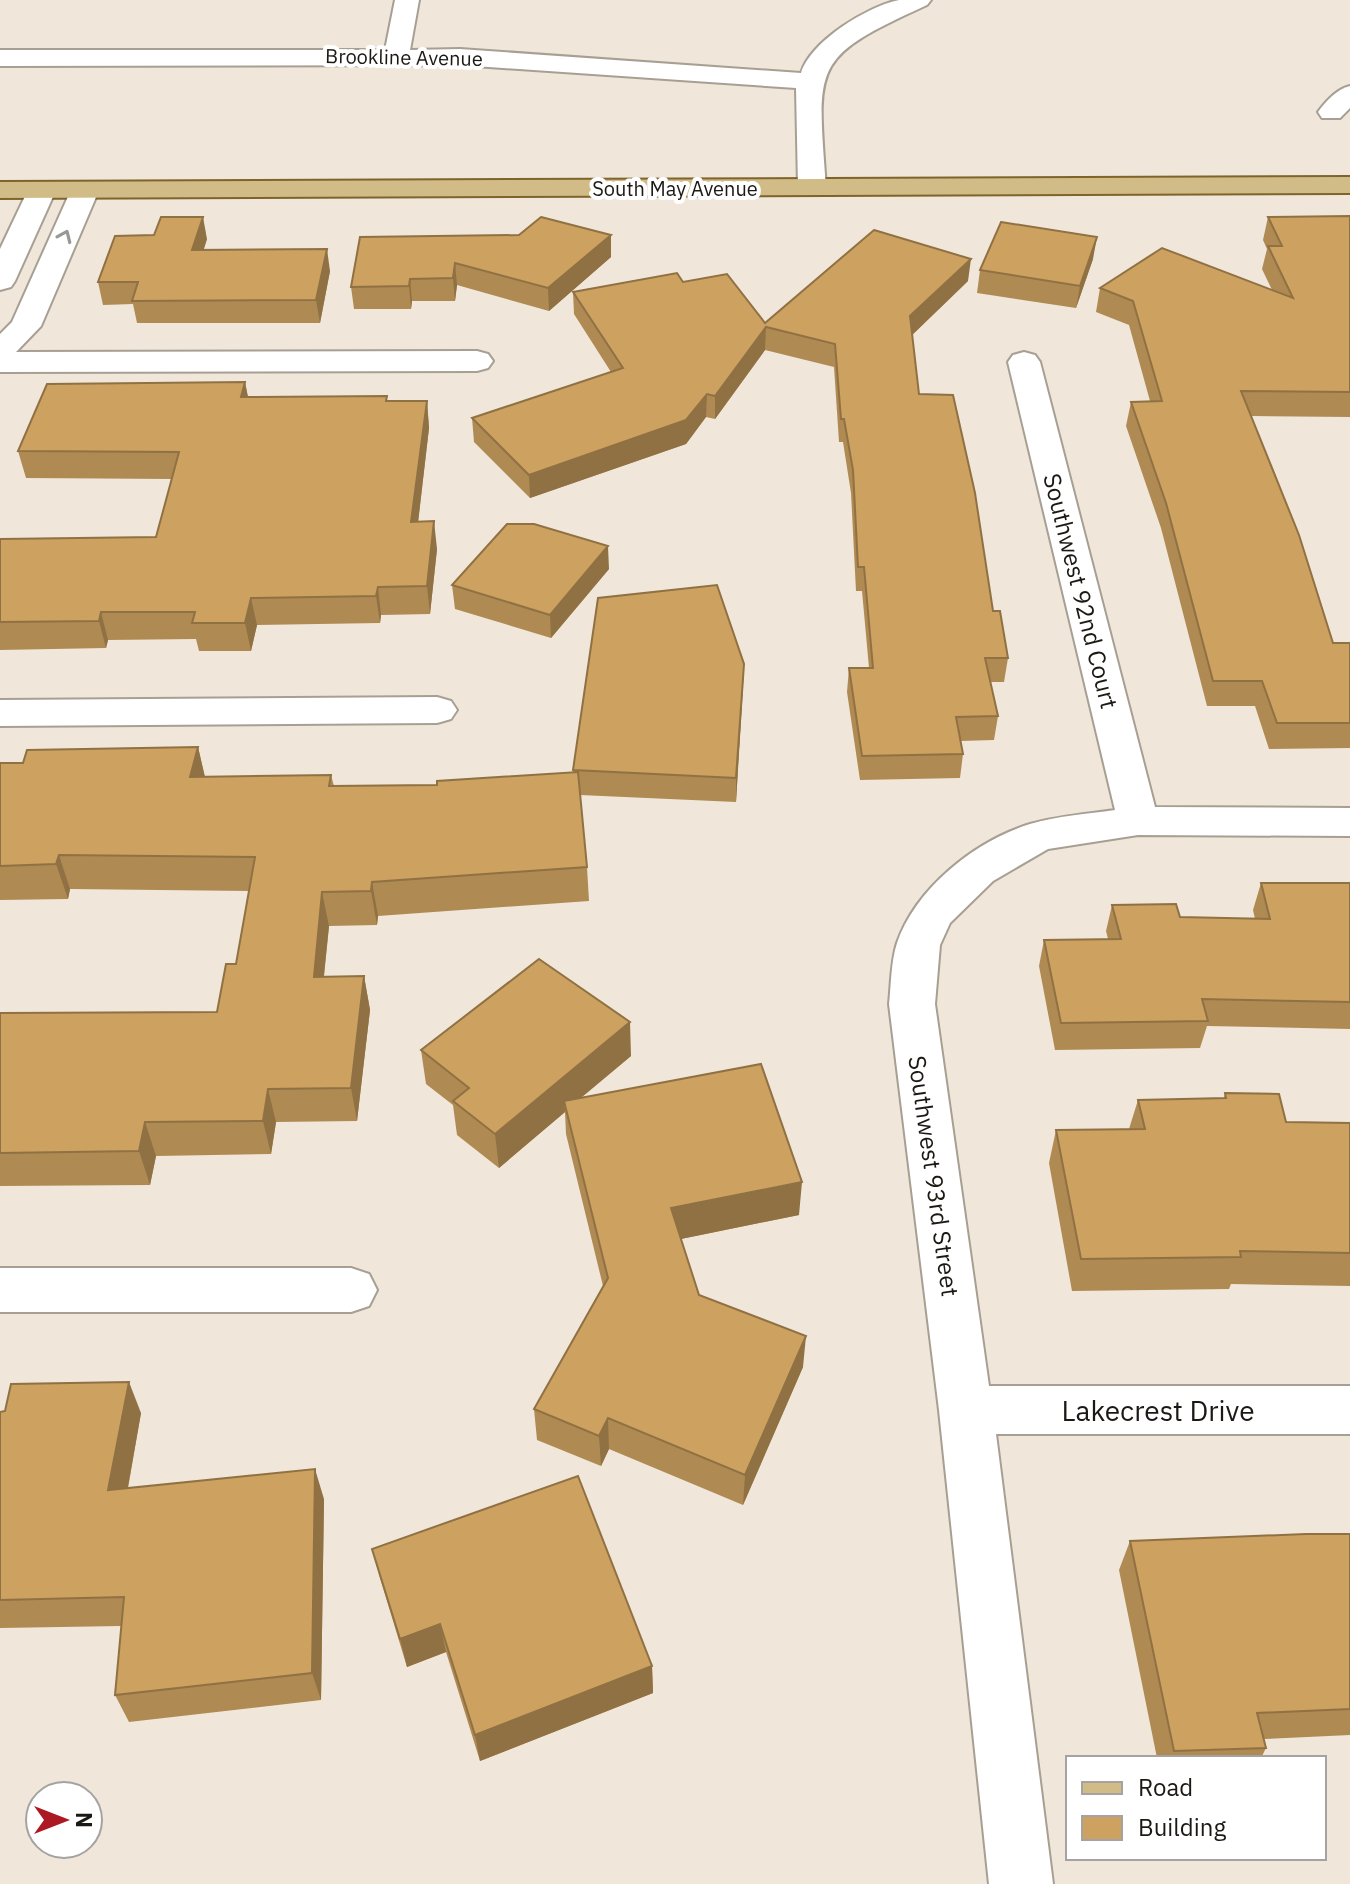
<svg xmlns="http://www.w3.org/2000/svg" width="1350" height="1884" font-family="'IBM Plex Sans',sans-serif">
	<style>
		.lines { fill: none; stroke-linecap: round; stroke-linejoin: round }
		.minor-casing { stroke: #a79f93; stroke-width: 4 }
		.major-casing { stroke: #7e642b; stroke-width: 4 }
		.minor { fill: #fff; fill-rule: evenodd }
		.major { fill: #d1bb87; fill-rule: evenodd }
		.wall { fill: #b08a53 }
		.shaded-wall { fill: #907143 }
		.building { fill: #cda160; stroke: #907143; stroke-width: 2 }
		.oneway { stroke: #999895 }
		.labels { text-anchor: middle; dominant-baseline: central; stroke-width: 8; stroke-linejoin: round; paint-order: stroke }
		.far-street-label { font-size: 20px; fill: #1c1914; stroke: #fff }
		.street-label { font-size: 24px; fill: #1c1914; stroke: #fff }
		.near-street-label { font-size: 28px; fill: #1c1914; stroke: #fff }
	</style>
	<rect width="100%" height="100%" fill="#f0e7da"/>
	<g class="lines">
		<defs>
			<g id="minor">
				<path d="M395,0H419L410,50L460,49L801,73C811,41 868,6 899,0C909,0 921,0 931,0L927,5C811,58 817,63 826,187L822,193H802L798,187L796,88L460,65L0,66V50H385Z"/>
				<path d="M1350,86V108L1340,118H1322L1318,112C1326,101 1337,89 1350,86Z"/>
				<path d="M42,182L52,184L56,190L15,281L11,287L0,290V249L28,190L32,184Z"/>
				<path d="M85,182L95,184L99,190L41,326L16,352L477,351L488,354L493,361L488,368L477,371L0,372V334L12,322L71,190L75,184Z"/>
				<path d="M1024,352L1035,355L1040,362L1155,807L1350,808V836L1138,835L1048,849L993,881L950,923L940,945L935,1004L989,1386H1350V1434H996L1053,1884H989L939,1410L889,1004C891,985 891,961 897,943C916,888 975,841 1030,824C1057,816 1087,814 1115,810L1008,362L1013,355Z"/>
				<path d="M437,697L451,701L457,710L451,719L437,723L0,726V700Z"/>
				<path d="M0,1268H351L369,1274L377,1290L369,1306L351,1312H0Z"/>
			</g>
			<path id="major" d="M1350,177V193L0,198V182Z"/>
		</defs>
		<use href="#minor" class="minor-casing"/>
		<use href="#major" class="major-casing"/>
		<use href="#minor" class="minor"/>
		<use href="#major" class="major"/>
	</g>
	<g class="wall">
		<path d="M1350,216V417L1251,416L1333,643H1350V748L1269,749L1255,706H1207L1161,528L1126,426L1131,402L1150,401L1129,325L1096,312L1100,288L1272,290L1262,269L1267,249L1263,240L1268,217Z"/>
		<path d="M360,237L611,257L549,311L457,285L455,301H412L411,309H354L351,287Z"/>
		<path d="M207,239L203,250L330,271L320,323H137L133,304L103,305L98,282Z"/>
		<path d="M1093,259L1076,308L977,293L980,270Z"/>
		<path d="M968,281L912,335L919,394L1008,658L1004,682H990L998,716L994,740L960,741L963,754L960,778L860,780L847,692L849,668H869L862,591H856L851,493L843,442H839L834,367L765,350L715,419L706,417L686,444L530,498L474,442L472,418L611,372L574,314L573,292L683,282L765,323Z"/>
		<path d="M245,382L248,397L388,401H427L429,428L418,522L437,549L430,614L381,615L380,623L257,625L251,651H199L196,639L108,640L106,648L0,650V539L156,537L172,479L26,478L18,451Z"/>
		<path d="M609,569L551,638L455,609L452,585Z"/>
		<path d="M598,598L744,664L736,802L580,795L587,867L589,901L378,916L377,925L329,926L324,977L364,976L370,1010L357,1121L276,1122L271,1154L156,1156L150,1185L0,1186V1013L217,1012L236,964L249,891L70,889L68,899L0,900V763H23L198,747L205,777L331,775L334,786L437,785L573,772Z"/>
		<path d="M1261,883H1350V1029L1207,1026L1200,1048L1055,1050L1039,966L1044,940L1108,939L1106,931L1112,905L1180,917L1255,919L1253,910Z"/>
		<path d="M421,1050L631,1056L581,1098L799,1215L681,1239L699,1295L803,1367L743,1505L609,1449L601,1466L537,1440L534,1409L603,1286L566,1134L565,1112L499,1168L457,1135L453,1105L426,1084Z"/>
		<path d="M1225,1093L1286,1122L1350,1123V1286L1231,1284L1229,1289L1072,1291L1049,1163L1056,1130L1129,1129L1138,1100L1224,1098Z"/>
		<path d="M0,1412L141,1413L128,1488L324,1499L321,1700L129,1722L115,1695L121,1626L0,1628Z"/>
		<path d="M1350,1534V1735L1264,1739L1266,1748L1261,1758H1157L1119,1570L1130,1541Z"/>
		<path d="M372,1549L652,1666L653,1693L480,1761L446,1652L407,1667L380,1578Z"/>
	</g>
	<g class="shaded-wall">
		<path d="M203,217L207,239L197,272L192,250Z"/>
		<path d="M611,235V257L549,311L548,288Z"/>
		<path d="M1097,237L1093,259L1076,308L1080,286Z"/>
		<path d="M327,249L330,271L320,323L316,300Z"/>
		<path d="M971,259L968,281L908,339L910,316Z"/>
		<path d="M455,263L457,285L455,301L453,278Z"/>
		<path d="M410,279L412,301L411,309L409,286Z"/>
		<path d="M766,327L765,350L715,419V396Z"/>
		<path d="M245,382L250,408L241,397Z"/>
		<path d="M707,394L706,417L686,444L530,498L529,475Z"/>
		<path d="M427,401L429,428L415,549L411,522Z"/>
		<path d="M434,521L437,549L430,614L427,586Z"/>
		<path d="M608,546L609,569L551,638L550,615Z"/>
		<path d="M378,587L381,615L380,623L376,596Z"/>
		<path d="M251,598L257,625L251,651L245,623Z"/>
		<path d="M101,612L108,640L106,648L99,621Z"/>
		<path d="M744,664L743,688L736,802V778Z"/>
		<path d="M198,747L206,782L190,777Z"/>
		<path d="M59,855L70,889L68,899L56,864Z"/>
		<path d="M372,882L378,916L377,925L371,891Z"/>
		<path d="M322,892L329,926L320,1011L314,977Z"/>
		<path d="M364,976L370,1010L357,1121L351,1088Z"/>
		<path d="M630,1022L631,1056L566,1110L564,1101L565,1112L499,1168L495,1134Z"/>
		<path d="M268,1089L276,1122L271,1154L263,1121Z"/>
		<path d="M145,1122L156,1156L150,1185L139,1151Z"/>
		<path d="M802,1182L799,1215L671,1241V1208Z"/>
		<path d="M806,1336L803,1367L743,1505L745,1475Z"/>
		<path d="M129,1382L141,1413L122,1520L108,1490Z"/>
		<path d="M608,1418L609,1449L601,1466L599,1436Z"/>
		<path d="M315,1469L324,1499L321,1700L312,1673Z"/>
		<path d="M440,1624L446,1652L407,1667L400,1639Z"/>
		<path d="M652,1666L653,1693L480,1761L475,1735Z"/>
	</g>
	<g class="building">
		<path d="M1350,216V392L1241,391L1299,535L1333,643H1350V723H1277L1262,681H1213L1166,503L1131,402L1162,401L1133,301L1100,288L1162,248L1293,298L1268,246H1282L1268,217Z"/>
		<path d="M161,217H203L192,250L327,249L316,300L132,301L138,282H98L115,236L154,235Z"/>
		<path d="M541,217L611,235L548,288L455,263L453,278L410,279L409,286L351,287L360,237L519,235Z"/>
		<path d="M1001,222L1097,237L1080,286L980,270Z"/>
		<path d="M874,230L971,259L910,316L919,394L953,395L975,493L993,611H1000L1008,658H985L998,716L956,717L963,754L862,756L849,668H873L864,567H858L853,470L844,419H841L835,344L766,327L715,396L707,394L686,420L529,475L472,418L623,368L573,292L677,273L683,282L727,274L765,323Z"/>
		<path d="M245,382L241,397L387,396L386,401H427L411,522L434,521L427,586L378,587L376,596L251,598L245,623H192L195,612H101L99,621L0,622V539L156,537L179,452L18,451L47,384Z"/>
		<path d="M507,524H534L608,546L550,615L452,585Z"/>
		<path d="M717,585L744,664L736,778L573,770L598,598Z"/>
		<path d="M198,747L190,777L331,775L329,786L437,785V781L578,772L587,867L372,882L371,891L322,892L314,977L364,976L351,1088L268,1089L263,1121L145,1122L139,1151L0,1153V1013L217,1012L226,964H236L255,857L59,855L56,864L0,866V763H23L27,750Z"/>
		<path d="M1261,883H1350V1002L1202,999L1208,1021L1061,1023L1044,940L1121,939L1112,905L1176,904L1180,917L1270,919Z"/>
		<path d="M539,959L630,1022L495,1134L453,1101L469,1088L421,1050Z"/>
		<path d="M761,1064L802,1182L671,1208L699,1295L806,1336L745,1475L608,1418L599,1436L534,1409L608,1278L564,1101Z"/>
		<path d="M1225,1093L1279,1094L1286,1122L1350,1123V1253L1240,1251L1241,1257L1081,1259L1056,1130L1145,1129L1138,1100L1226,1098Z"/>
		<path d="M129,1382L108,1490L315,1469L312,1673L115,1695L124,1597L0,1600V1412L5,1411L11,1384Z"/>
		<path d="M578,1476L652,1666L475,1735L440,1624L400,1639L372,1549Z"/>
		<path d="M1306,1534H1350V1709L1257,1713L1266,1748L1174,1751L1130,1541Z"/>
	</g>
	<defs><path id="oneway-chevron" d="M-2-3.5L2.5 0L-2 3.5" fill="none" stroke-width="1.6" stroke-linecap="round" stroke-linejoin="round" transform="scale(2)"/></defs>
	<use class="oneway" href="#oneway-chevron" transform="translate(65 236) rotate(-66)"/>
	<g class="labels">
		<g class="far-street-label">
			<text transform="translate(404 57) rotate(1)">Brookline Avenue</text>
			<text x="675" y="188">South May Avenue</text>
		</g>
		<g class="street-label">
			<text transform="translate(1081 591) rotate(76)">Southwest 92nd Court</text>
			<text transform="translate(934 1176) rotate(82)">Southwest 93rd Street</text>
		</g>
		<g class="near-street-label">
			<text x="1158" y="1410">Lakecrest Drive</text>
		</g>
	</g>
	<rect x="1066" y="1756" width="260" height="104" fill="#ffffff" stroke="#a4a3a1" stroke-width="2"/>
	<rect x="1082" y="1782" width="40" height="12" fill="#d1bb87" stroke="#a4a3a1" stroke-width="2"/>
	<text x="1138" y="1796" font-size="24" fill="#1c1914">Road</text>
	<rect x="1082" y="1816" width="40" height="24" fill="#cda160" stroke="#a4a3a1" stroke-width="2"/>
	<text x="1138" y="1836" font-size="24" fill="#1c1914">Building</text>
	<g transform="translate(64 1820) rotate(90)"><circle r="38" fill="#ffffff" stroke="#a4a3a1" stroke-width="2"/>
	<path d="M0-6L14 30L0 20L-14 30Z" fill="#ac1823"/>
	<text y="-12" font-size="22" font-weight="bold" text-anchor="middle" fill="#1c1914">N</text>
	</g>
</svg>
